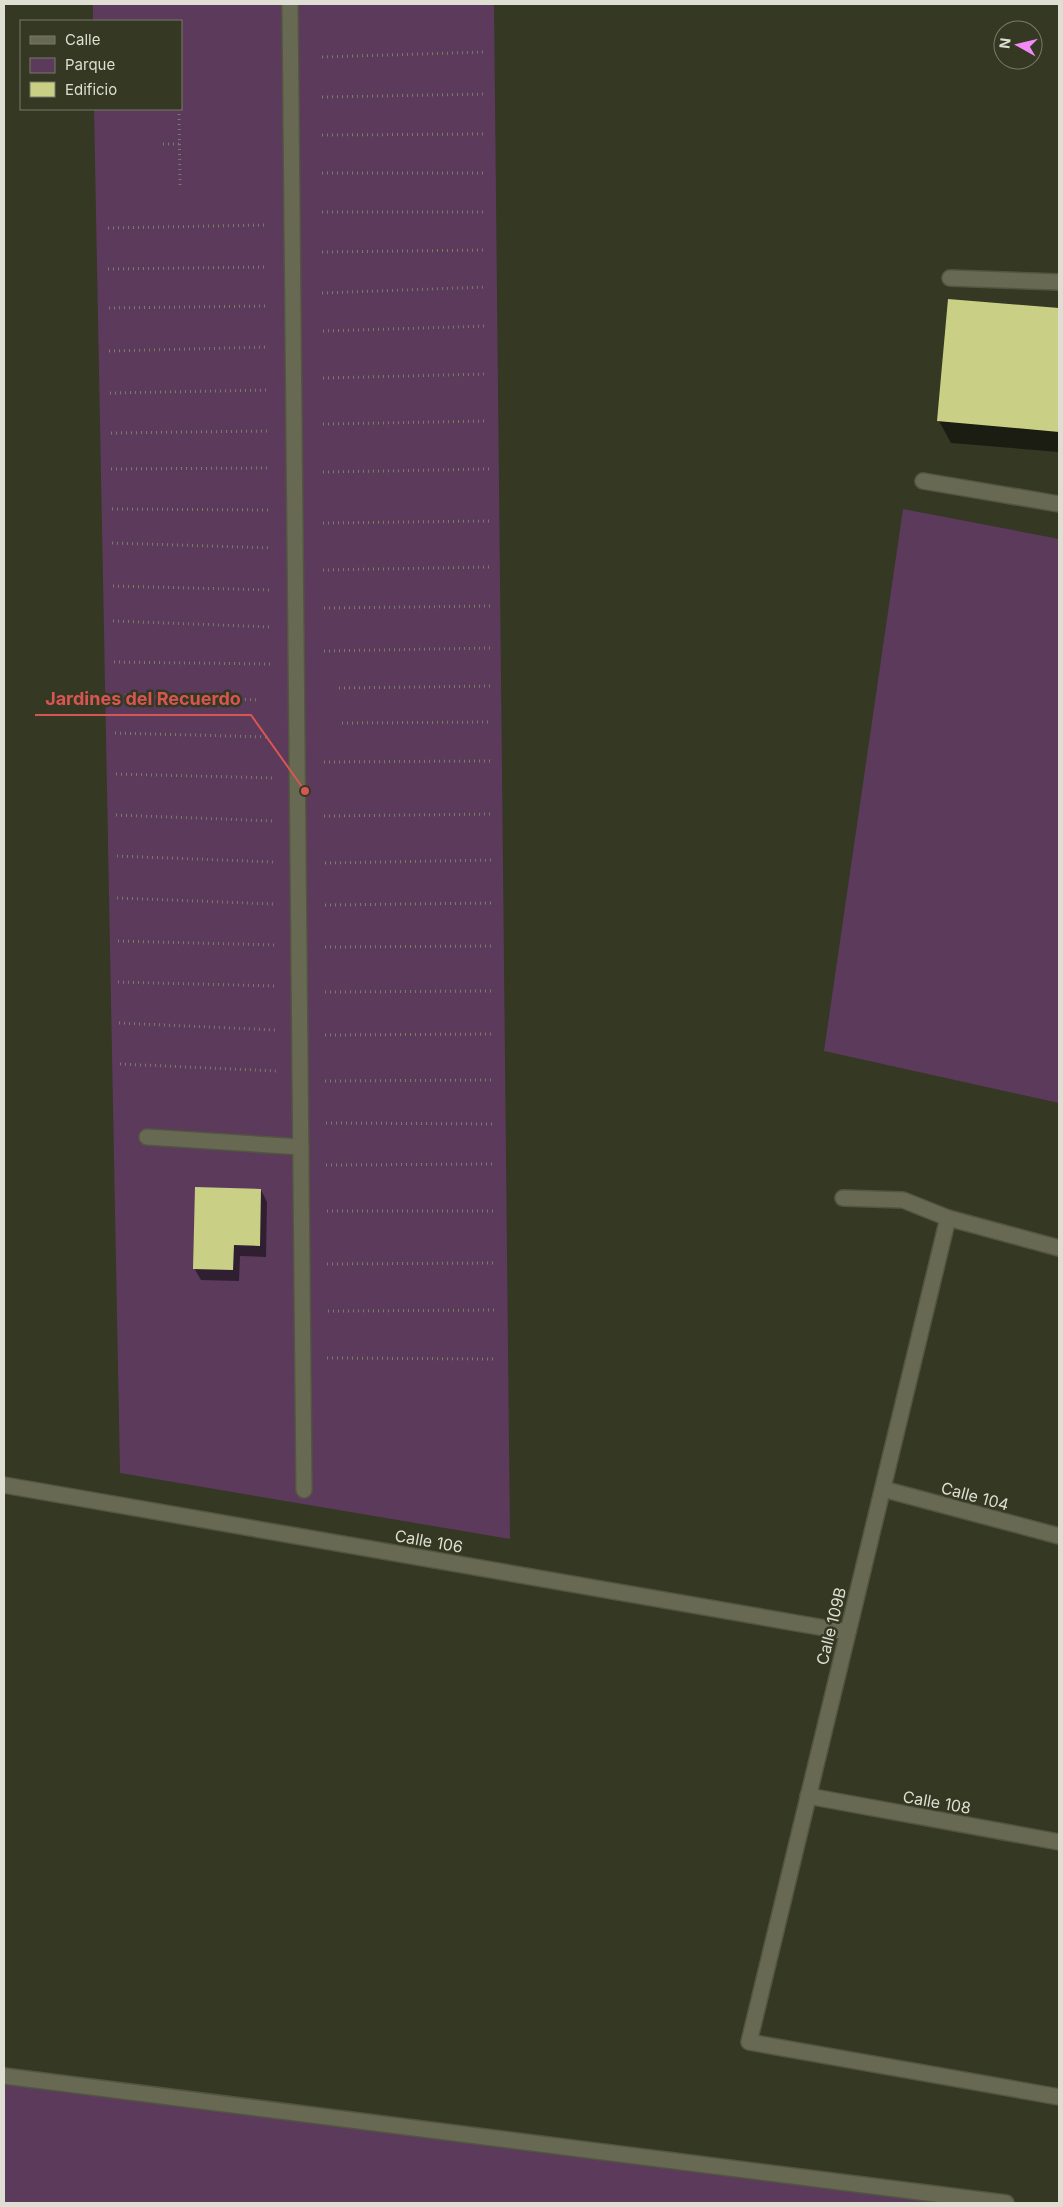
<svg xmlns="http://www.w3.org/2000/svg" width="1063" height="2207" font-family="Inter,sans-serif">
	<style>
		.green { fill: #5b3a5c }
		.shadow { fill: #0007 }
		.building { fill: #c9d085 }
		.lines { fill: none; stroke-linecap: round; stroke-linejoin: round }
		.minor-casing { stroke: #535541; stroke-width: 18 }
		.path { stroke: #797c69; stroke-width: 3; stroke-dasharray: 1 4; stroke-linecap: butt }
		.minor { stroke: #676952; stroke-width: 15 }
		.labels { text-anchor: middle; dominant-baseline: central; stroke-width: 5; stroke-linejoin: round; paint-order: stroke }
		.street-label { font-size: 16px; fill: #dedfd2; stroke: #353822 }
		.leader { fill: none; stroke: #d85652; stroke-width: 2 }
		.callout-dot { fill: #d85652; stroke: #353822; stroke-width: 2 }
		.callout-label { font-size: 18px; text-anchor: middle; font-weight: bold; fill: #d85652; stroke: #353822; stroke-width: 5; stroke-linejoin: round; paint-order: stroke }
	</style>
	<rect width="100%" height="100%" fill="#353822"/>
	<g class="green">
		<path d="M93,4H494L510,1539L120,1473L94,109H181V21H93Z"/>
		<path d="M903,509L1059,539V1103L824,1051Z"/>
		<path d="M4,2080L546,2153L952,2203H4Z"/>
	</g>
	<g class="shadow">
		<path d="M949,300L1059,310V452L951,443L939,421Z"/>
		<path d="M261,1190L267,1202L266,1257L240,1256L239,1281L201,1280L194,1268Z"/>
	</g>
	<g class="building">
		<path d="M948,299L1059,308V432L937,421Z"/>
		<path d="M195,1187L261,1189L260,1246L234,1245L233,1270L193,1269Z"/>
	</g>
	<g class="lines">
		<defs>
			<g id="minor">
				<path d="M290,4L304,1490"/>
				<path d="M950,278L1059,282"/>
				<path d="M923,481L1059,504"/>
				<path d="M147,1137L301,1147"/>
				<path d="M843,1198L903,1200L948,1218L1059,1248"/>
				<path d="M948,1218L749,2042L1059,2097"/>
				<path d="M4,1485L848,1632"/>
				<path d="M883,1489L1059,1536"/>
				<path d="M808,1796L1059,1842"/>
				<path d="M4,2076L1006,2203"/>
			</g>
		</defs>
		<use href="#minor" class="minor-casing"/>
		<g class="path">
			<path d="M322,57L485,52"/>
			<path d="M322,97L485,94"/>
			<path d="M179,109L180,188"/>
			<path d="M322,135L485,134"/>
			<path d="M163,144H180"/>
			<path d="M322,173H486"/>
			<path d="M322,212H486"/>
			<path d="M108,228L267,225"/>
			<path d="M322,252L487,250"/>
			<path d="M108,269L268,267"/>
			<path d="M322,293L487,287"/>
			<path d="M109,308L268,306"/>
			<path d="M323,331L487,326"/>
			<path d="M109,351L269,347"/>
			<path d="M323,378L488,374"/>
			<path d="M110,393L269,390"/>
			<path d="M323,424L488,421"/>
			<path d="M111,433L270,431"/>
			<path d="M111,469L270,468"/>
			<path d="M323,472L489,469"/>
			<path d="M112,509L271,510"/>
			<path d="M323,523L489,521"/>
			<path d="M112,543L272,548"/>
			<path d="M323,570L490,567"/>
			<path d="M113,586L272,590"/>
			<path d="M324,608L490,606"/>
			<path d="M113,621L272,627"/>
			<path d="M324,651L491,648"/>
			<path d="M114,662L273,664"/>
			<path d="M339,688L491,686"/>
			<path d="M115,695L260,700"/>
			<path d="M342,723L491,722"/>
			<path d="M115,733L269,737"/>
			<path d="M324,762L491,761"/>
			<path d="M116,774L273,778"/>
			<path d="M116,815L273,821"/>
			<path d="M324,816L492,814"/>
			<path d="M117,856L273,862"/>
			<path d="M325,863L493,860"/>
			<path d="M117,898L274,904"/>
			<path d="M325,905L493,903"/>
			<path d="M118,941L275,945"/>
			<path d="M325,947L493,946"/>
			<path d="M118,982L275,986"/>
			<path d="M325,992L494,991"/>
			<path d="M119,1023L276,1030"/>
			<path d="M325,1035L494,1034"/>
			<path d="M120,1064L276,1071"/>
			<path d="M325,1081L495,1080"/>
			<path d="M326,1123L495,1124"/>
			<path d="M326,1165L495,1164"/>
			<path d="M327,1211H496"/>
			<path d="M327,1264L496,1263"/>
			<path d="M328,1311L497,1310"/>
			<path d="M327,1358L497,1359"/>
		</g>
		<use href="#minor" class="minor"/>
	</g>
	<g class="labels">
		<g class="street-label">
			<text transform="translate(975 1496) rotate(15)">Calle 104</text>
			<text transform="translate(429 1541) rotate(10)">Calle 106</text>
			<text transform="translate(831 1626) rotate(-76)">Calle 109B</text>
			<text transform="translate(937 1802) rotate(10)">Calle 108</text>
		</g>
	</g>
	<path class="leader" d="M305 791L251 715H35"/>
	<circle class="callout-dot" cx="305" cy="791" r="5"/>
	<g class="callout-label">
		<text x="143" y="705">Jardines del Recuerdo</text>
	</g>
	<rect width="1063" height="2207" fill="none" stroke="#dedfd2" stroke-width="10"/>
	<rect x="20" y="20" width="162" height="90" fill="#353822" stroke="#797b68"/>
	<rect x="30" y="36" width="25" height="8" fill="#676952" stroke="#797b68"/>
	<text x="65" y="45" font-size="15" fill="#dedfd2">Calle</text>
	<rect x="30" y="58" width="25" height="15" fill="#5b3a5c" stroke="#797b68"/>
	<text x="65" y="70" font-size="15" fill="#dedfd2">Parque</text>
	<rect x="30" y="82" width="25" height="15" fill="#c9d085" stroke="#797b68"/>
	<text x="65" y="95" font-size="15" fill="#dedfd2">Edificio</text>
	<g transform="translate(1018 45) rotate(278)"><circle r="24" fill="#353822" stroke="#797b68"/>
	<path d="M0-4L9 19L0 12L-9 19Z" fill="#f08bf5"/>
	<text y="-8" font-size="14" font-weight="bold" text-anchor="middle" fill="#dedfd2">N</text>
	</g>
</svg>
